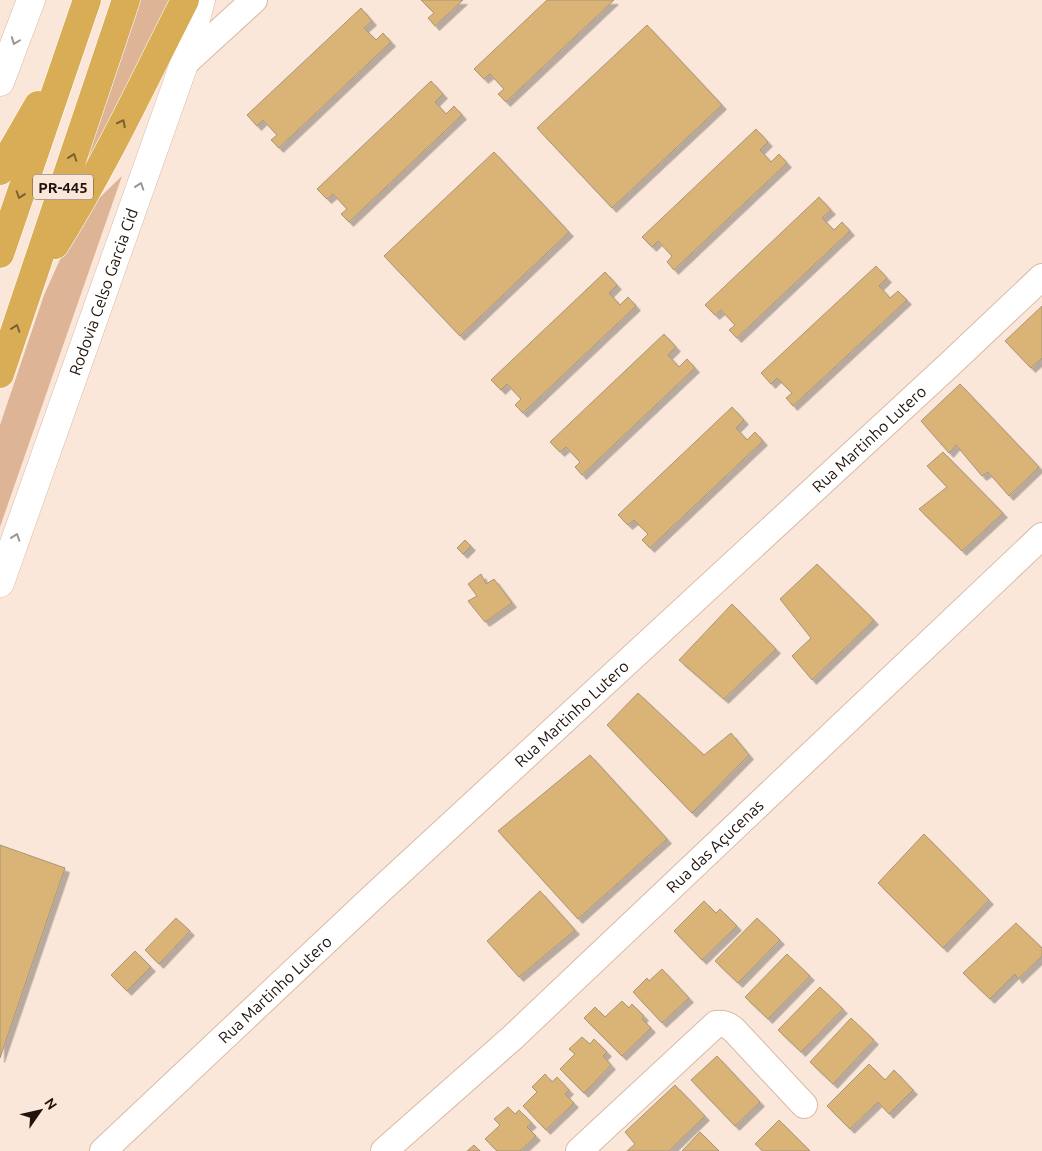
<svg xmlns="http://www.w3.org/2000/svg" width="1042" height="1151" font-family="Ubuntu,sans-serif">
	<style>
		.green { fill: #deb496 }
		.building { fill: #dab476; stroke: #aa9678; filter: url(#shadow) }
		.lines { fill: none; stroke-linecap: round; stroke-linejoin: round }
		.minor-casing { stroke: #dab9a3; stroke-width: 28 }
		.tertiary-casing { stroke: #dab9a3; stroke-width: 29 }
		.motorway-casing { stroke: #fff; stroke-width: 29 }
		.minor { stroke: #fff; stroke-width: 26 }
		.tertiary { stroke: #fff; stroke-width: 28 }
		.motorway { stroke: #d8ad55; stroke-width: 28 }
		.oneway { stroke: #9a9591 }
		.oneway2 { stroke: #7c6030 }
		.labels { text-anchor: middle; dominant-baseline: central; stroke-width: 5; stroke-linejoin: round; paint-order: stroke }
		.shield { fill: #fbe7d9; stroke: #615349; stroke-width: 1 }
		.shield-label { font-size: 15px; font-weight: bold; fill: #1f130b }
		.street-label { font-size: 16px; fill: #1f130b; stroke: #fbe7d9 }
	</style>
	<defs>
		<filter id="shadow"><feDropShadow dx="4.5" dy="4.5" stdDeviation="0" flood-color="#0004"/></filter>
	</defs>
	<rect width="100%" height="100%" fill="#fbe7d9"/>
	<g class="green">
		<path d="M140,0H172L74,193Z"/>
		<path d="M122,176L0,527V425L44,295L62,255L96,201Z"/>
	</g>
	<g class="building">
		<path d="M421,0H463L435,26L428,18L434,13Z"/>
		<path d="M547,0H614L506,102L498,94L504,89L490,74L484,79L474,69Z"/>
		<path d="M361,8L372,21L364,28L376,40L383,33L391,42L279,148L271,140L277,135L263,120L257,126L247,115Z"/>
		<path d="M647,25L722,105L612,208L537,128Z"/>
		<path d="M431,81L443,94L435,102L446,114L454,106L462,115L349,222L341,214L347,209L333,194L327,199L317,189Z"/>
		<path d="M756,129L768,142L760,150L771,162L779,154L787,163L674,270L667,262L672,256L658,241L652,247L642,237Z"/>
		<path d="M494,152L569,232L460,336L384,256Z"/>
		<path d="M819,197L831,210L822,218L834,230L842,222L850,231L737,338L729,330L735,325L721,310L715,315L705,305Z"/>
		<path d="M876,266L887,278L879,286L890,298L898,291L907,300L793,406L786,398L792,393L777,378L771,384L761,373Z"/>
		<path d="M605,272L617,285L609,293L620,305L628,297L636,306L523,413L515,405L521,399L507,384L501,390L491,380Z"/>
		<path d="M1042,306V358L1031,368L1005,341Z"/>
		<path d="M664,334L676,347L668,355L679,367L687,359L695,368L582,475L575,467L580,462L566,447L560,452L550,442Z"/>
		<path d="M960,384L1039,467L1009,496L988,472L982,476L956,445L949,453L921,421Z"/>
		<path d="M732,407L744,420L736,428L747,440L755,432L763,441L650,548L642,540L648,534L634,520L628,525L618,515Z"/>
		<path d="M943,452L1003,513L962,551L919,509L947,487L927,466Z"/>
		<path d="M465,540L471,546L463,554L457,548Z"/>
		<path d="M817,564L874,620L812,680L792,656L811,638L780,599Z"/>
		<path d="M481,574L486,584L494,579L512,603L485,622L468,601L477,596L468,584Z"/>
		<path d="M732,604L776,649L724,699L679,660Z"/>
		<path d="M638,693L704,755L731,733L749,755L692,813L607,725Z"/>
		<path d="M590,755L667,839L578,919L498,831Z"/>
		<path d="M924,834L989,900L943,948L878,883Z"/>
		<path d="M0,845L65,868L0,1058Z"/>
		<path d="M540,891L575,930L519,977L487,941Z"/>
		<path d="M704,901L716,913L720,909L737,926L702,960L674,931Z"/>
		<path d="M176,918L190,931L159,964L145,950Z"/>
		<path d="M757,918L780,940L738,983L715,961Z"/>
		<path d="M1016,923L1042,948V956L1018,979L1015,974L990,999L963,973Z"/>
		<path d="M135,951L151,967L127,991L111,975Z"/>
		<path d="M787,954L810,976L768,1019L745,997Z"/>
		<path d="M662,969L689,998L662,1023L633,992L647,978L649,981Z"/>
		<path d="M820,987L843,1009L801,1052L778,1030Z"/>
		<path d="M622,1001L629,1008L632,1004L644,1016L642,1019L651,1028L622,1056L584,1018L595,1007L605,1017Z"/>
		<path d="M851,1018L874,1040L833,1084L810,1062Z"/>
		<path d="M582,1037L590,1044L594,1039L607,1052L603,1056L611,1065L584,1093L560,1069L575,1054L569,1049Z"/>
		<path d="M717,1056L760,1102L735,1126L691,1080Z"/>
		<path d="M869,1064L885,1080L894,1070L913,1090L889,1114L878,1102L850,1129L827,1106Z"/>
		<path d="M545,1074L552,1082L557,1077L569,1090L565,1094L574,1103L546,1130L523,1106L537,1092L532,1087Z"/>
		<path d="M675,1085L705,1116L669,1151H627L635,1144L625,1132Z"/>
		<path d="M508,1107L515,1114L519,1110L532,1123L527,1127L536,1136L520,1151H497L485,1139L500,1125L494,1119Z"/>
		<path d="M779,1120L810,1151H763L755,1144Z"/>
		<path d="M700,1132L719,1151H682Z"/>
		<path d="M474,1145L480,1151H467Z"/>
	</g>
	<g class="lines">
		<defs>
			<g id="minor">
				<path d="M184,64L254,0"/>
				<path id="s1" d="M103,1151L374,896L950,364L1042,277"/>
				<path id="s2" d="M384,1151L512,1038L1042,536"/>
				<path d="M579,1151L716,1024C724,1023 728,1025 734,1030L804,1105"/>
			</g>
			<g id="tertiary">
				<path d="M0,82L31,0"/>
				<path id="s3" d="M0,583L184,64L201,0"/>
			</g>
			<g id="motorway">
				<path d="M0,171L38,105"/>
				<path d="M55,245C104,167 143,82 185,0"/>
				<path d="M0,254L87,0"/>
				<path d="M0,374L126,0"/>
			</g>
		</defs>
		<use href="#minor" class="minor-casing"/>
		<use href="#tertiary" class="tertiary-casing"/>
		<use href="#motorway" class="motorway-casing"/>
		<use href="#minor" class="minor"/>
		<use href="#tertiary" class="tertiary"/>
		<use href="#motorway" class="motorway"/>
	</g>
	<defs><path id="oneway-chevron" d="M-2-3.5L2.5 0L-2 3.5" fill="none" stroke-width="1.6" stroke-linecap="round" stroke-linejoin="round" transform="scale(1.25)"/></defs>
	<g class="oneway">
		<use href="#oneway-chevron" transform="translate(15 41) rotate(111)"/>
		<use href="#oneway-chevron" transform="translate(140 186) rotate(-71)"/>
		<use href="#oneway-chevron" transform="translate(16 537) rotate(-71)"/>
	</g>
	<g class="oneway2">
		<use href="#oneway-chevron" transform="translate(122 123) rotate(-63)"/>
		<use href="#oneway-chevron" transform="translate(73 157) rotate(-71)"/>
		<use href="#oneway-chevron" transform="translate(20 195) rotate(109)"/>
		<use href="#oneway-chevron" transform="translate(16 328) rotate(-71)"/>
	</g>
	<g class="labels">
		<rect class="shield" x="33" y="174.5" width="60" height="25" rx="4"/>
		<g class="shield-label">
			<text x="63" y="187">PR-445</text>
		</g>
		<g class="street-label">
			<text stroke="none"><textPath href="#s3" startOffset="309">Rodovia Celso Garcia Cid</textPath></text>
			<text stroke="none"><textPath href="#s1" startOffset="1046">Rua Martinho Lutero</textPath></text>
			<text stroke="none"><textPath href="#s1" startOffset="641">Rua Martinho Lutero</textPath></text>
			<text stroke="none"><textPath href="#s2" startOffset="450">Rua das Açucenas</textPath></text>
			<text stroke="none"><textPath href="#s1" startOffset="236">Rua Martinho Lutero</textPath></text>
		</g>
	</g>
	<g transform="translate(40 1111) rotate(56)" stroke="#fbe7d9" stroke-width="4" paint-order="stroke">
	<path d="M0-4L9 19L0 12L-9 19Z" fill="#1f130b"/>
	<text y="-8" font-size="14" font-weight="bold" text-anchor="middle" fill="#1f130b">N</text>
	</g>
</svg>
